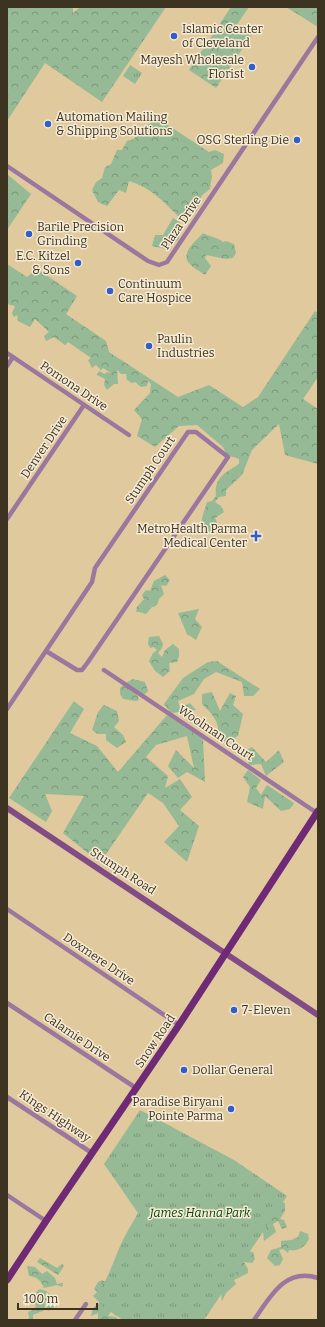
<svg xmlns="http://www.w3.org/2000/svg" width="325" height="1327" font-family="Bitter,serif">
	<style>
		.forest { fill: url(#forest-crowns) }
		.park { fill: url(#park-tufts) }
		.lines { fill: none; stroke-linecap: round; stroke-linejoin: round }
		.street { stroke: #9b769e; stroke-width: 4.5 }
		.secondary { stroke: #814b86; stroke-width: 6 }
		.primary { stroke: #6e2a74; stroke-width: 7 }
		.poi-dot { fill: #315ecd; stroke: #f6ebd5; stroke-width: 1.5 }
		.labels { text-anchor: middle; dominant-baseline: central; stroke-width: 3; stroke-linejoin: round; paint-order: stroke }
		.poi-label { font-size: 12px; fill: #3c3321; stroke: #f6ebd5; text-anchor: start }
		.street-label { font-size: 12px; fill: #3c3321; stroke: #f6ebd5 }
		.park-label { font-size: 12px; font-style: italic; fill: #03450c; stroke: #f6ebd5 }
	</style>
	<defs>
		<pattern id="forest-crowns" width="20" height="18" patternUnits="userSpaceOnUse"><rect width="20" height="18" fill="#96ba95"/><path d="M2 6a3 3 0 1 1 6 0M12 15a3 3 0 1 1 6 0" fill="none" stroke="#7c9879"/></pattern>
		<pattern id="park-tufts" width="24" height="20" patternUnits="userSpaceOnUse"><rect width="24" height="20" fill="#96ba95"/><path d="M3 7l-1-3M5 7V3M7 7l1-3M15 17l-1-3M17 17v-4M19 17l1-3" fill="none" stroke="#7c9879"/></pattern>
	</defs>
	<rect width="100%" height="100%" fill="#dfc99d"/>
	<g class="forest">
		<path d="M7,7H76L73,8V13L80,7H166L102,102L45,63L7,121Z"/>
		<path d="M231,7H249L236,26L251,36L216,88L189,70Z"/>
		<path d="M286,7H318V27Z"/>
		<path d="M157,118L209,152L215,150L224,154L223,163L211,170L212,176L210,189L202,195L197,210L187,217H179C164,202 150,187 129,181L126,193L119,190L107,206L98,202L92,190L96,182L102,178L105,167L111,164L117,150H122L127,141L134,139L141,130Z"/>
		<path d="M7,174L31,194L7,230Z"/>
		<path d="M173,218L180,222L179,239L166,249L152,246L155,235H163Z"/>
		<path d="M203,233C210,237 217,237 223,242L226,241L234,244L236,253L233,258L226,259L206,255L205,258L211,266L205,275C200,271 193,268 189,263C180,253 197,240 203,233Z"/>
		<path d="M7,264L27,277L37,269L77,296L66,314L106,341L109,352L178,397L209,385L243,407L258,397L315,311L318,313V377L303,399L318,409V464L285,455L279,424L252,450L242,475L226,490V496L219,497L215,502L221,506L224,512L215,518L218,525L211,526L213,532L205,534L201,529L202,518L207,502L212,501L216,496C214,477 225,473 239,464V459L227,455L223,447L197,425L179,426L155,447L137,436L142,419L134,410L150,393L151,384L148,381L147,386L141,387L135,382L132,383L127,380L126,374H121L117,370L118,384H114L107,390L104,385L105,379L97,375L99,371L105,374L107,372L111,373L103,368L100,371V369L96,365L92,368L88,360L91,358L68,342L65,345L54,337L46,341L44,336L49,332L35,319L30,327L18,321L17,315L14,317L12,313L15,306L7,304Z"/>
		<path d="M165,575L170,580L166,586L161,585L164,594L159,599L157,605L152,607L146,614L139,612H136L137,607L144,599L142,595L146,590L150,591L154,581Z"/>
		<path d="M199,609L195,619L202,627L196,640L187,634L178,613Z"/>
		<path d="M159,636L163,644L162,648L158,653L162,657L165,650L173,644L179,649V656L177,662L169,663L170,671L163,677L155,671L149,661L153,653L157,650L153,647L150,648L148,644L149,637Z"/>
		<path d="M217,661L260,689L253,696H244L242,682L216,672L204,679L194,694L178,701L180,708L190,703L196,710L171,713L164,704L183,678L208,662Z"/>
		<path d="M133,679L145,682L148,691L143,696L137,694L139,700L135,701L123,699L120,694V688L124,684Z"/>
		<path d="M212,692L220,711L230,693L236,696L233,705L243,714L238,736L226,742L217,737C222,723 211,713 202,704V694Z"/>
		<path d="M74,701L84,709L70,733L97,746L118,772L167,715L203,739L205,782L187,772L178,778L168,766L176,750L194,768L187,736L156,745L146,757L168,776L165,788L180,779L192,797L180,810L199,826L187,862L164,842L179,826L163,803L148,793L100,863L63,833L84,796L45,794L52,811L46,822L9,798Z"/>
		<path d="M104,705L117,711L119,721L114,727L123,735L126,742L117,748L106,740V734H98L92,730L98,712Z"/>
		<path d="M252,747L266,762L279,750L284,762L266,776L261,764L249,765L245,751Z"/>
		<path d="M248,770L261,780L256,788L261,795L267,785L294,803L290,809L281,811L265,796L263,809L247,802L250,787L243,777Z"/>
		<path d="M281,1202L285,1203V1211L280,1219L284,1220L287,1227L282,1229L278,1221L273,1224L276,1232L264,1241L262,1222Z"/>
		<path d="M300,1231L308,1234L309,1239C305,1247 298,1252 289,1250L288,1253L283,1249L279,1250L283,1259L280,1265L275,1266L267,1258L271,1250L281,1247V1241L291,1240L298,1237Z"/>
		<path d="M231,1249L253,1252L255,1259L252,1263L244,1262L248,1269V1273L234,1280L236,1284L226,1293L222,1301L220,1286Z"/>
		<path d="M40,1258L57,1268L62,1264L64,1266L58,1275L37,1262Z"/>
		<path d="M27,1266L35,1267L42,1274L47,1271L55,1278L57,1284L63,1283L62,1287L57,1285L44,1288C41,1280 37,1277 29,1276Z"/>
		<path d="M140,1271L108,1316L116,1317L118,1320H98V1313L91,1316L93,1308L104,1298L94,1289L98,1282L102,1280L113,1286Z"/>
		<path d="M39,1289L46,1291L52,1296L44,1307L46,1308L51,1303L55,1306L49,1311L45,1309L43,1311L40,1312L33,1315V1320H27L29,1318L28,1312L35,1309L36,1305L31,1302Z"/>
	</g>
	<g class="park">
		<path d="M130,65L142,73L135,84L123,76Z"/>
		<path d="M140,1110L234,1160L287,1196L204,1320H123L105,1308L93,1296C108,1283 113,1261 121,1244C126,1233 132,1224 138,1213L104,1164Z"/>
	</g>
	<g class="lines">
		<g class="street">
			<path d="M7,166L148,261L159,265L167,262L318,37"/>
			<path d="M7,353L129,435"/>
			<path d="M7,366L13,357"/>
			<path d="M7,519L84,405"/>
			<path d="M104,670L317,813"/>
			<path d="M7,709L92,582L95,568L188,432H196L228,457L88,662L82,670H77L46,651"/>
			<path d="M7,909L179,1025"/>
			<path d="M7,1003L136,1088"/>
			<path d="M7,1097L92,1153"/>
			<path d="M7,1195L46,1221"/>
			<path d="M75,1320L86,1304"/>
			<path d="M254,1320C270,1297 285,1267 318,1278"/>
		</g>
		<path class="secondary" d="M7,808L318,1015"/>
		<path class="primary" d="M7,1280L46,1221L179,1025L318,811"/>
	</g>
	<g class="poi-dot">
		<circle cx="174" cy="36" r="4"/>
		<circle cx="252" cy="67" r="4"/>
		<circle cx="48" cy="124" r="4"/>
		<circle cx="297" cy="140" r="4"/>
		<circle cx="29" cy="234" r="4"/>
		<circle cx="78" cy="263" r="4"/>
		<circle cx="110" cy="291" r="4"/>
		<circle cx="149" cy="346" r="4"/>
		<path d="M254 530h4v4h4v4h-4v4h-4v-4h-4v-4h4z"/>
		<circle cx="234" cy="1010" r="4"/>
		<circle cx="184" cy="1070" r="4"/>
		<circle cx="231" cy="1109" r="4"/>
	</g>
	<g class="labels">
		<g class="poi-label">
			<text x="182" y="29">Islamic Center<tspan x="182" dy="14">of Cleveland</tspan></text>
			<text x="244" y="60" text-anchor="end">Mayesh Wholesale<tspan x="244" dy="14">Florist</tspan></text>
			<text x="56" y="117">Automation Mailing<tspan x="56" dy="14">&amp; Shipping Solutions</tspan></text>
			<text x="289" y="140" text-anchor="end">OSG Sterling Die</text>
			<text x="37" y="227">Barile Precision<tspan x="37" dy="14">Grinding</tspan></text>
			<text x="70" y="256" text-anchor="end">E.C. Kitzel<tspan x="70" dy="14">&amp; Sons</tspan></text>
			<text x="118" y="284">Continuum<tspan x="118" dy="14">Care Hospice</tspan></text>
			<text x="157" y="339">Paulin<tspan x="157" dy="14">Industries</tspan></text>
			<text x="247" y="529" text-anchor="end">MetroHealth Parma<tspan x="247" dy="14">Medical Center</tspan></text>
			<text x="242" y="1010">7-Eleven</text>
			<text x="192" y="1070">Dollar General</text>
			<text x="223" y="1102" text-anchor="end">Paradise Biryani<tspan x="223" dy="14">Pointe Parma</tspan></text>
		</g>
		<g class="street-label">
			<text transform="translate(181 223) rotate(-56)">Plaza Drive</text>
			<text transform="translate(74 386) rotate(34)">Pomona Drive</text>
			<text transform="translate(44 447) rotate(-56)">Denver Drive</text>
			<text transform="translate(150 470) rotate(-56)">Stumph Court</text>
			<text transform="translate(216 733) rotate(34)">Woolman Court</text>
			<text transform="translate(123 871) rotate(33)">Stumph Road</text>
			<text transform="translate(99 959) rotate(34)">Doxmere Drive</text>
			<text transform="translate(77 1037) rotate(34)">Calamie Drive</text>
			<text transform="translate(155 1041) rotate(-56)">Snow Road</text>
			<text transform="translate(55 1116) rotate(34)">Kings Highway</text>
		</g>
		<g class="park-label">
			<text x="200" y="1213">James Hanna Park</text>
		</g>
	</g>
	<rect width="325" height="1327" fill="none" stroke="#3c3321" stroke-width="16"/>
	<path d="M18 1303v6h79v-6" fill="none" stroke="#3c3321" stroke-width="2"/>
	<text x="24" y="1303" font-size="12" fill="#3c3321" stroke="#f6ebd5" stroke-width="3" paint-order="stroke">100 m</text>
</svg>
